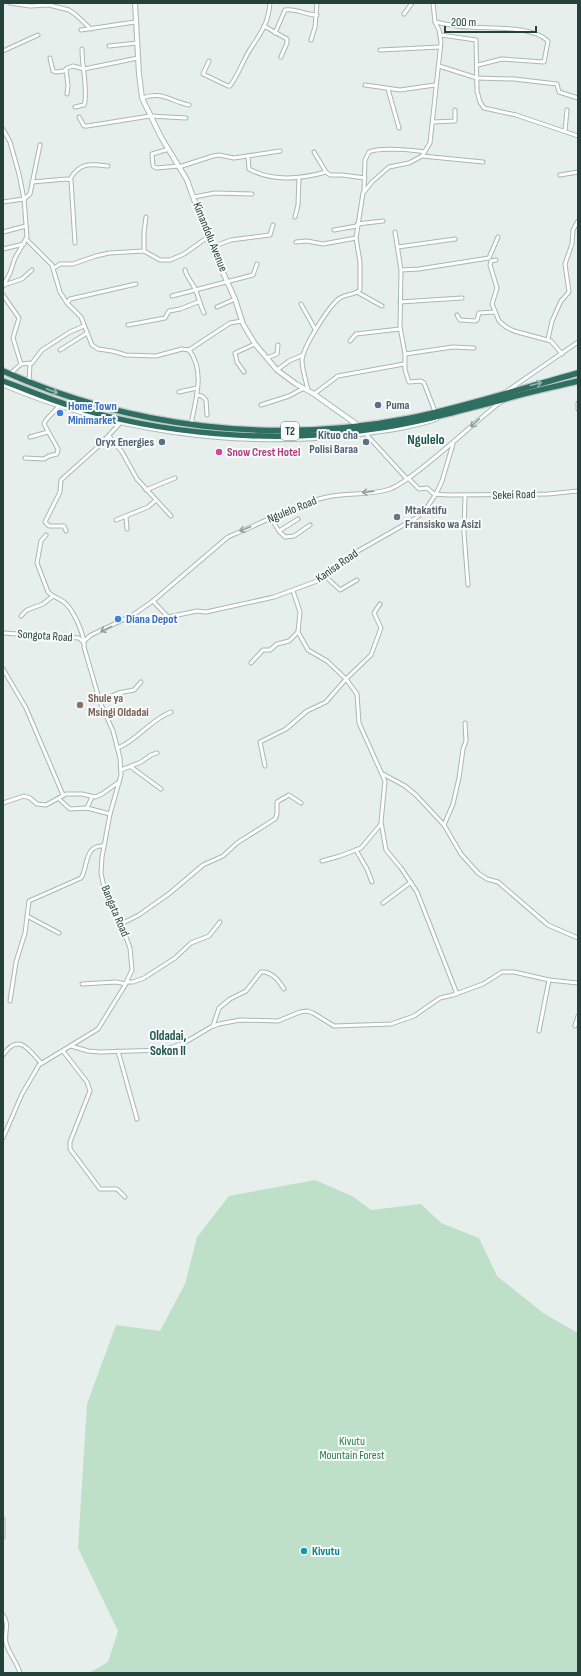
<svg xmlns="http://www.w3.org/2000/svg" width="581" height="1676" font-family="'Sofia Sans Condensed',sans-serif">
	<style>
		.green { fill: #bfe0c8 }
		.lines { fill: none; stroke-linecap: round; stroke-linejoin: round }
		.street-casing { stroke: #a8b8b2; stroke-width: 5 }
		.secondary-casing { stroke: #a4bbb3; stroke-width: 6 }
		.highway-casing { stroke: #c2cac8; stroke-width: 8 }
		.street { stroke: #fff; stroke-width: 3 }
		.secondary { stroke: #fff; stroke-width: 4 }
		.highway { stroke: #2f6f62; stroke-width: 5.5 }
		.oneway { stroke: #93b5ae }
		.oneway2 { stroke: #92a09c }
		.service-dot { fill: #5c6f8a; stroke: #f7fbf9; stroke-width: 1.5 }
		.shop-dot { fill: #3f7fe0; stroke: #f7fbf9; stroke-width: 1.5 }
		.hotel-dot { fill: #d1479c; stroke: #f7fbf9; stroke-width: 1.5 }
		.worship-dot { fill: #6b7280; stroke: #f7fbf9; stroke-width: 1.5 }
		.education-dot { fill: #8d6e63; stroke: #f7fbf9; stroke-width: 1.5 }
		.culture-dot { fill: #0f9aa8; stroke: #f7fbf9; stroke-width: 1.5 }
		.labels { text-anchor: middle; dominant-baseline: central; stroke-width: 4; stroke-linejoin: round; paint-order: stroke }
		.shield { fill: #f7fbf9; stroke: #637a73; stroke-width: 1 }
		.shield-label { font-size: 11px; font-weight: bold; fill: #24423a }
		.street-label { font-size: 12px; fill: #24423a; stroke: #f7fbf9 }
		.service-label { font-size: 12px; font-weight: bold; fill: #4e5e75; stroke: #f7fbf9; text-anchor: end }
		.shop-label { font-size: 12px; font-weight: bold; fill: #366cbe; stroke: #f7fbf9; text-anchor: start }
		.hotel-label { font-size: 12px; font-weight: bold; fill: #b23c85; stroke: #f7fbf9; text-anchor: start }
		.worship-label { font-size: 12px; font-weight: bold; fill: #5b616d; stroke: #f7fbf9; text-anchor: start }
		.education-label { font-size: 12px; font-weight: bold; fill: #785e54; stroke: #f7fbf9; text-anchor: start }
		.park-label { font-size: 12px; fill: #2d7a4b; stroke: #f7fbf9 }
		.culture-label { font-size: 12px; font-weight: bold; fill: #0d838f; stroke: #f7fbf9; text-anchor: start }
		.neighbourhood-label { font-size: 13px; font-weight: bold; fill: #1f5548; stroke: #f7fbf9 }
		.quarter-label { font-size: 14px; font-weight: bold; fill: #1f5548; stroke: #f7fbf9 }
	</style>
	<rect width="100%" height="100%" fill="#e6efeb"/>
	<path class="green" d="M315,1180L352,1196L371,1210L421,1204L441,1223L479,1238L497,1276L543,1313L578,1333V1673H89L108,1662L118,1631L78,1548L87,1404L116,1325L160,1331L185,1284L197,1237L229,1196Z"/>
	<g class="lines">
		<defs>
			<g id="street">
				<path d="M10,3L30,6L49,5L69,10L76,15L91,29"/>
				<path d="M404,14L412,3"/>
				<path d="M435,22C446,24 458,27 469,27C491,29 531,25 548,41L544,62L502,59L478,65"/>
				<path d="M264,26L287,39V43L281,57"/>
				<path d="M81,30L135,22"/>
				<path d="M275,33L285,10C296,8 305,15 317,15"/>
				<path d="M441,35L476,40L477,91L480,102L484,108L516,115L578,136"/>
				<path d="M311,40L315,27L317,3"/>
				<path d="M109,46L137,43"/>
				<path d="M380,50L440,47"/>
				<path d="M3,51L38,35"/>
				<path d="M50,58L53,71L57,72L64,71L67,68L73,66L84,69L138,58"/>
				<path d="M209,61L203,74L228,86H230C239,74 243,60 251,48C262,31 268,24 270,3"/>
				<path d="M439,66L477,78L514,79L557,84L559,92L578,98"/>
				<path d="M66,70L68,85L67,94"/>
				<path d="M365,85L400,90L435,85"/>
				<path d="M388,89L399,128"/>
				<path d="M142,98C163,91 170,101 189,105"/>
				<path d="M75,107L84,105L85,102C87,82 82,68 82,49"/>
				<path d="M79,117L84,126H87L150,116L186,118"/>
				<path d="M433,122L455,121V110"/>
				<path d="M3,129L10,142L19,174L24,199L27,237L15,258L10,273L3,286"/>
				<path d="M565,131L567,110"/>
				<path d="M169,149L152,154L153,166L156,168L179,166"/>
				<path d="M314,152L326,172L330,175H342L365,178"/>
				<path d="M248,156L249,169C273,182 301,179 326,172"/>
				<path d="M422,156L483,162"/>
				<path d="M179,167L213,156L219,155L234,158L280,151"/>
				<path d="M560,175L578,172"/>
				<path d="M70,179C80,162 90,164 108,166"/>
				<path d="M32,182L67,179L71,180L75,243"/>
				<path d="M364,190L365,160L369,152C379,147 414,150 425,152"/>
				<path d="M194,197L215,193L252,194"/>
				<path d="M3,202L24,199L30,194L40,145"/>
				<path d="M295,217L298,205L299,178"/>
				<path d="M357,224L383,221"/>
				<path d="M334,230L357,226"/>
				<path d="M3,232L26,226"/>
				<path d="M395,232L401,270L400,327L405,354V370L409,382L421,381L424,383L434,409"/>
				<path d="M26,239L52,265L60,292L67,303"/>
				<path d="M296,242L307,241L323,244L356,238"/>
				<path d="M212,247L231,240L270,235L273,225"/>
				<path d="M398,247L455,239"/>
				<path d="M3,249L24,244"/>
				<path d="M144,251V232L146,217"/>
				<path d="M496,260L491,261L490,265L497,288L492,304L499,321L506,327L514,331L551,341L562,354"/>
				<path d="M54,268L60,264H73L96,256L109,253L144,251L160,260H170L184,254L208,237"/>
				<path d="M185,270C187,278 193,283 196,291C199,298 200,305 204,313"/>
				<path d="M401,270L419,269L489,258L498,237"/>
				<path d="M136,284L70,299L67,303L81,317L92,345L98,349L112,351L126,355L156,356L182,349L189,350C206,372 195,400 191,425"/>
				<path d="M4,285L22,279L32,270"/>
				<path d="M357,292L382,306"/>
				<path d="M3,295L19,318L13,338L21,364L10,374"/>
				<path d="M172,296L253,275L257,264"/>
				<path d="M400,302L462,298"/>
				<path d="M301,304L315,329"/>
				<path d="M217,307L235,299"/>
				<path d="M457,315L460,320L475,321L477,320L479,313L495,312"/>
				<path d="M128,325L165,318L169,311L180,309L198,302"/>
				<path d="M548,339L552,321L561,301L569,292L565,264L572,244L573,230L578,221"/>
				<path d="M350,341L356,334L400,329"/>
				<path d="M60,350L87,333"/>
				<path d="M189,350L230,323L242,321"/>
				<path d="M405,354L453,347L474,348"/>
				<path d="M267,358L277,354L278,345"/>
				<path d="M21,364L32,363L42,350L70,332L84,326"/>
				<path d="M277,370L289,361L303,355"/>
				<path d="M244,372L237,362L235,353L255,344"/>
				<path d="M29,382L30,364"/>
				<path d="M3,385C111,431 231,448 348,436C378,432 409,429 437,419"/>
				<path d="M308,390C306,381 302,369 302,360C303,347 330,304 340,298C346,294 355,295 360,290V262L356,238L363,193L372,182L389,167L409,163L422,156L430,143L441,42L439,30L435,22L433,3"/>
				<path d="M507,391L578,342"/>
				<path d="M179,392L197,388"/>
				<path d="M314,394L338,376L404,364"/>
				<path d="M197,395L202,396L206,400L207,415"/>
				<path d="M578,403V409"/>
				<path d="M261,405L289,396L304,388"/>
				<path d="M365,433L407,479"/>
				<path d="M109,436L122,452L137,479L171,516"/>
				<path d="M30,437L48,432"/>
				<path d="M25,458L44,459L49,456L57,454L58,449L44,424C46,417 55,413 58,406"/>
				<path d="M408,478L419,489L427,488L434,494L448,495L548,494L578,491"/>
				<path d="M146,490L175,478"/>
				<path d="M465,496L464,533L468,585"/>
				<path d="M126,517L127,529"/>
				<path d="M270,517L279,531L285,537L294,536L310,525"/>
				<path d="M116,520L148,507L156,500"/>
				<path d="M66,531L64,526H49L45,522L60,492L61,480L100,445L121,422"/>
				<path d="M279,531L298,519"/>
				<path d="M325,576L340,590L357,580"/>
				<path d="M293,591L300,612L298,632L308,650L327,661L346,679L357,694L359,723L385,781L381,822L386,850L401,868L417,892L457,994"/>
				<path d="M153,601L168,617L197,611L206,612L274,597L317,581L358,551L416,518L425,510L436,494L442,481L453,444"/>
				<path d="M21,616L27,610L43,604L53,596"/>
				<path d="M3,633L79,638L84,643"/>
				<path d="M84,641L91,635L133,615L153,601L228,537L237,533C267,521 295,504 327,497C347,492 370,496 390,489C402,484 413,475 423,467C450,446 475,422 502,401"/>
				<path d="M251,663L263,650H270L277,644L289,641L298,632"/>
				<path d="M3,669L26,708L63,795"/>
				<path d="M346,679L371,655L381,628L374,613L380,604"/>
				<path d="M100,702L118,693L134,690L141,682"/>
				<path d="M118,748C139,739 150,720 171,712"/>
				<path d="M265,766L260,742L286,729L307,711L326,702L346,679"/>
				<path d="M131,767L161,789"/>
				<path d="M121,770L141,762L151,755L157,753"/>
				<path d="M383,774L405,786L416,795L444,825L461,854L478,873L487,879L498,882L548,925L578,938"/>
				<path d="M58,798L70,809L87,808L110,814"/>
				<path d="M3,803L24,796L30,798L37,804L46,805L66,794H82L95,797L102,794L119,782"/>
				<path d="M87,808L92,797"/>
				<path d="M444,825L453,804L459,778L463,749L466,741L465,723"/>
				<path d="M356,850L367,869L372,882"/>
				<path d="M322,861L340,856L361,848L381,824"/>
				<path d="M383,903L411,882"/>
				<path d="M27,916L59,933"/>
				<path d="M121,924L139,915L170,893L203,865L223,856L237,843L275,819L277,814V802L289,795L301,803"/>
				<path d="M127,982H133L144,978L175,958L191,943L209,936L220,922"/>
				<path d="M82,984L116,982L126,984"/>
				<path d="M10,1001L16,962L25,933L29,901L81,878C88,868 84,844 104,846"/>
				<path d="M213,1026L219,1008L230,999L246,991L261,972C272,971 279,981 284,989"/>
				<path d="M575,1026L578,1016"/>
				<path d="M539,1031L549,980"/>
				<path d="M71,1046L88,1051L100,1052L164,1050L184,1043L211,1027L219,1024L240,1020L278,1021L300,1012L307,1011L313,1013L334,1026L391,1024L414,1016L440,998L453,995L483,984L502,972H514L549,980L578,983"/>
				<path d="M63,1051L87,1082L90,1091L70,1142V1149L100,1189H117L125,1197"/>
				<path d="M118,1051L137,1119"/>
				<path d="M3,1055C18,1033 28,1048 41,1063"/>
				<path d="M3,1138L22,1094L39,1065L98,1029L124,987L132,970L130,948L121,924L105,892L101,873L102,857L110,814L121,775L120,758L113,731L100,702L84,647C85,635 73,609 64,602C59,598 53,597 48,592L37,563L41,541L46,535"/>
				<path d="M3,1519V1537"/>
				<path d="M3,1615C10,1624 4,1633 6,1643C9,1654 17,1662 20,1673"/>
			</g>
			<path id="secondary" d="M135,3L139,74L142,98L161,137L187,180L210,244L235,299L243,324L255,344L277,370L296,384L314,394L359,426"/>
			<g id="highway">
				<path d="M3,371C130,428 274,445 411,418C467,406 523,388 578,373"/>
				<path d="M3,381C25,389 46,398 68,405C160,435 277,444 373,429C418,423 461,410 505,399C529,392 554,387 578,381"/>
			</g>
		</defs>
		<use href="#street" class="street-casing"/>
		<use href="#secondary" class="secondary-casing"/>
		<use href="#highway" class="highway-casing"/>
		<use href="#street" class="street"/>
		<use href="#secondary" class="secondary"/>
		<use href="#highway" class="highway"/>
	</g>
	<defs><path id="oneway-shaft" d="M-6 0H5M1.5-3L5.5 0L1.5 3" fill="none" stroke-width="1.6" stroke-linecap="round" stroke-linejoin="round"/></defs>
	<g class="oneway">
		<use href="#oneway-shaft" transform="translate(536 384) rotate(-15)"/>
		<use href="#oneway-shaft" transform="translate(52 391) rotate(21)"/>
	</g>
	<g class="oneway2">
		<use href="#oneway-shaft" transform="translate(475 423) rotate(137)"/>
		<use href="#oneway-shaft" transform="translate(368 492) rotate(173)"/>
		<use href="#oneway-shaft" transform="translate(245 529) rotate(157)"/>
		<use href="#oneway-shaft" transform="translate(106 629) rotate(155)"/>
	</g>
	<g class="service-dot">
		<circle cx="378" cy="405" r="4"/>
		<circle cx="162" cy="442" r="4"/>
		<circle cx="366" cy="442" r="4"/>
	</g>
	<g class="shop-dot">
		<circle cx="60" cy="413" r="4"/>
		<circle cx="118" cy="619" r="4"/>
	</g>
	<circle class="hotel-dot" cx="219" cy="452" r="4"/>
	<circle class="worship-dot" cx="397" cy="517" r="4"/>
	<circle class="education-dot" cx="80" cy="705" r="4"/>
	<circle class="culture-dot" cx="304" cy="1551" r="4"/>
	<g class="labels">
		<rect class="shield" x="281" y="422" width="18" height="18" rx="3"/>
		<g class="shield-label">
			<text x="290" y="431">T2</text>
		</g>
		<g class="street-label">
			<text transform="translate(210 237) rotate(68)">Kimandolu Avenue</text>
			<text transform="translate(514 495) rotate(-2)">Sekei Road</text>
			<text transform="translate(292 510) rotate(-22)">Ngulelo Road</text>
			<text transform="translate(337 566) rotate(-35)">Kanisa Road</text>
			<text transform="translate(45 636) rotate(4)">Songota Road</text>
			<text transform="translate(115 911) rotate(67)">Bangata Road</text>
		</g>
		<g class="service-label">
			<text x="386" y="405" text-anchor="start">Puma</text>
			<text x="358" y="435">Kituo cha<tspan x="358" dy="14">Polisi Baraa</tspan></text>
			<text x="154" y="442">Oryx Energies</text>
		</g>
		<g class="shop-label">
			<text x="68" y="406">Home Town<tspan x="68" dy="14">Minimarket</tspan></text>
			<text x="126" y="619">Diana Depot</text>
		</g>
		<g class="hotel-label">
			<text x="227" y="452">Snow Crest Hotel</text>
		</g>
		<g class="worship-label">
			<text x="405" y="510">Mtakatifu<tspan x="405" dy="14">Fransisko wa Asizi</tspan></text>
		</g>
		<g class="education-label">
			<text x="88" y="698">Shule ya<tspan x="88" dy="14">Msingi Oldadai</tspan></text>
		</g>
		<g class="park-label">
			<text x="352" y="1441">Kivutu<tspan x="352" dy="14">Mountain Forest</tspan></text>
		</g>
		<g class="culture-label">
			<text x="312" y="1551">Kivutu</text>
		</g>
		<g class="neighbourhood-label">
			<text x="168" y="1036">Oldadai,<tspan x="168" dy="15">Sokon II</tspan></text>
		</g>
		<g class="quarter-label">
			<text x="426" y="439">Ngulelo</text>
		</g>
	</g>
	<rect width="581" height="1676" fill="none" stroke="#24423a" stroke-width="8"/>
	<path d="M445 26v6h91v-6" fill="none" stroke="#24423a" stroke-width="2"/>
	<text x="451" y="26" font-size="12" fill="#24423a" stroke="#f7fbf9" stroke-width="3" paint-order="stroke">200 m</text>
</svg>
